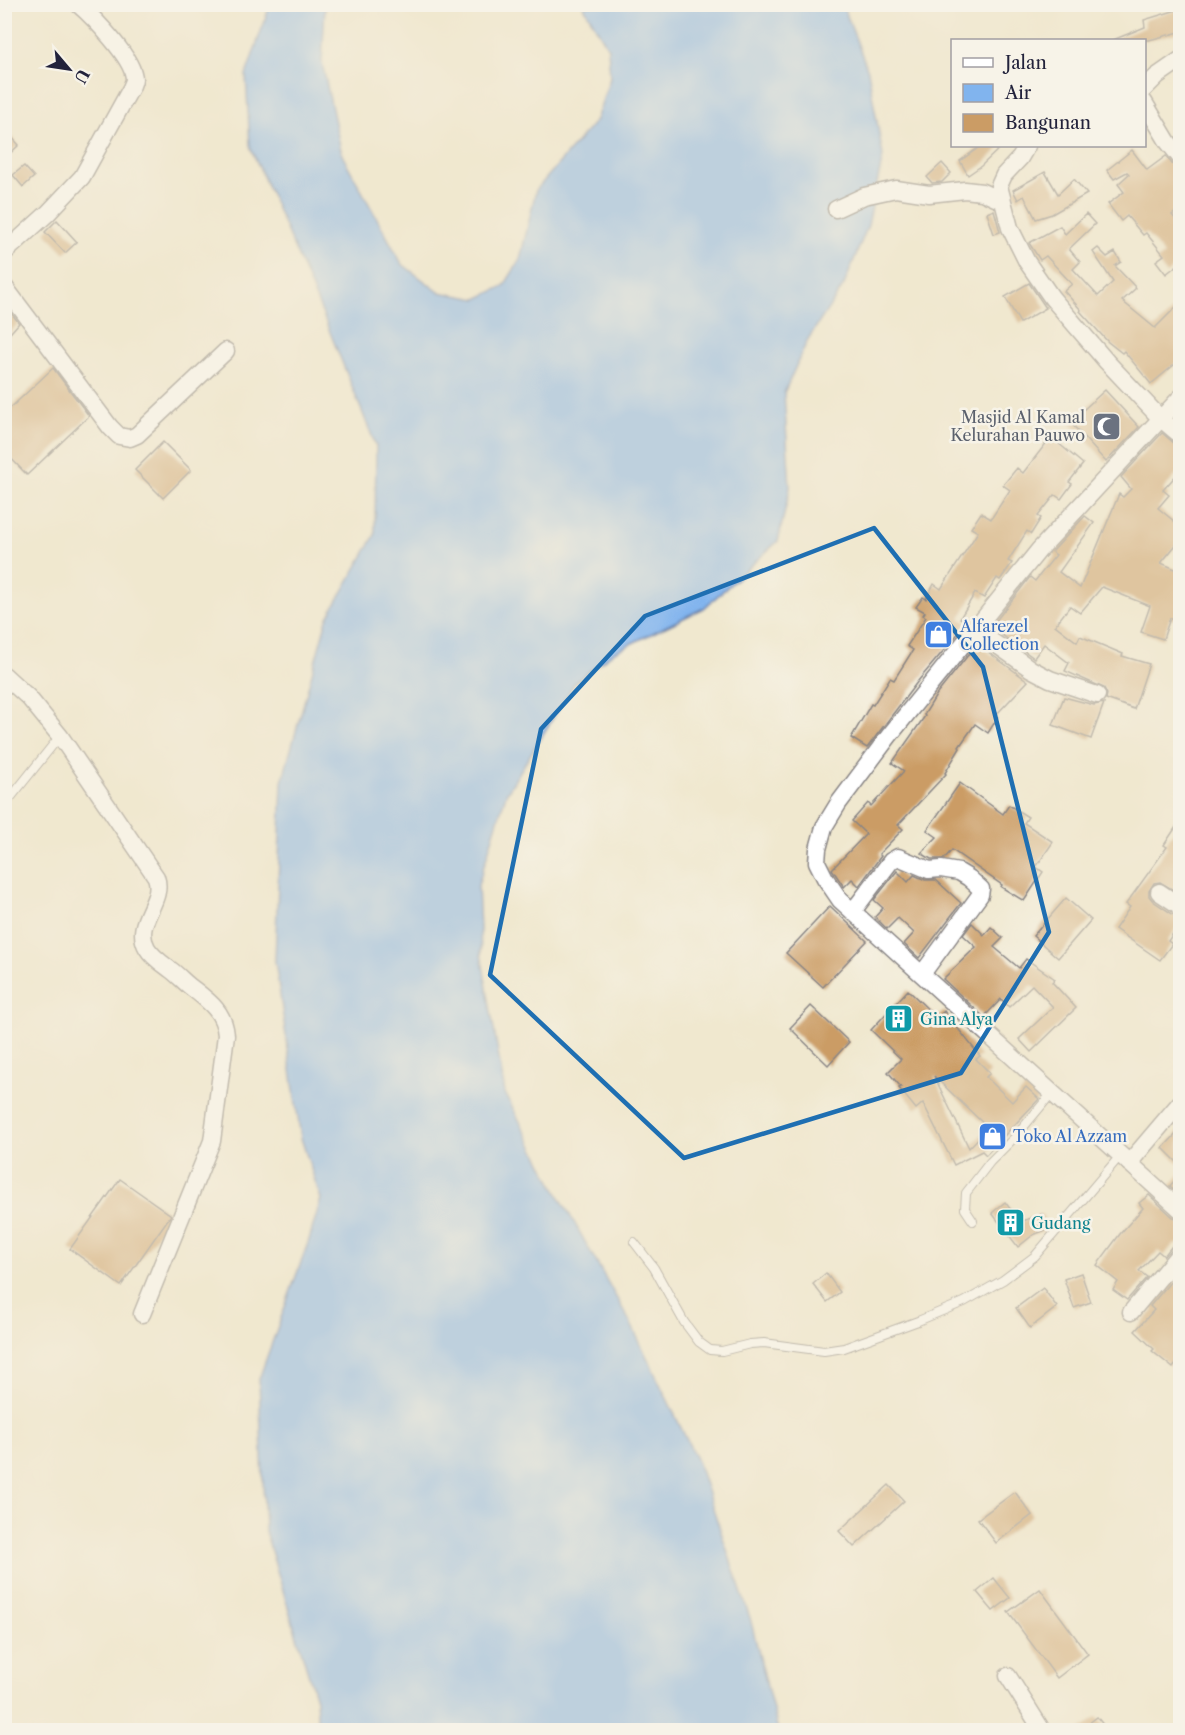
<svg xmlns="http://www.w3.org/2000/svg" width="1185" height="1735" font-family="'Libre Caslon Text',serif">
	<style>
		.water { fill: #81b4ee; stroke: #526b94; stroke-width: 1.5 }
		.building { fill: #cb9c65; fill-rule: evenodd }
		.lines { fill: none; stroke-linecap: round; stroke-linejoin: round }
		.service-casing { stroke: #898585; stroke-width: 10 }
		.minor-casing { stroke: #898585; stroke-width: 19 }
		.service { stroke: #fff; stroke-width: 8 }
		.minor { stroke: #fff; stroke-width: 16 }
		.marked { fill: none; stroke: #1f6fb2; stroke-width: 4.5; stroke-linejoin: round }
		.labels { text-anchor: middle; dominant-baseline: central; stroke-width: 5; stroke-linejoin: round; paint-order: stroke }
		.worship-label { font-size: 16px; fill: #5b616d; stroke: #f7f3e8; text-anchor: end }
		.shop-label { font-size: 16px; fill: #366cbe; stroke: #f7f3e8; text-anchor: start }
		.culture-label { font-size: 16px; fill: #0d838f; stroke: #f7f3e8; text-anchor: start }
	</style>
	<rect width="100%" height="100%" fill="#f7f3e8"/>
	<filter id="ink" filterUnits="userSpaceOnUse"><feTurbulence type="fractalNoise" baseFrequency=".0167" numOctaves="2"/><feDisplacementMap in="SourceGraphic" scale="12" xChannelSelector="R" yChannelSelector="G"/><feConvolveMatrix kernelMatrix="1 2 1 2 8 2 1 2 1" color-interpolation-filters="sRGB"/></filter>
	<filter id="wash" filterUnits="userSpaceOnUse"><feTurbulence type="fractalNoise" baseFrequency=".008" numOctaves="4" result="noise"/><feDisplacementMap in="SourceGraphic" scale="24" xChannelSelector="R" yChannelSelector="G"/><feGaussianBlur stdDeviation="1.35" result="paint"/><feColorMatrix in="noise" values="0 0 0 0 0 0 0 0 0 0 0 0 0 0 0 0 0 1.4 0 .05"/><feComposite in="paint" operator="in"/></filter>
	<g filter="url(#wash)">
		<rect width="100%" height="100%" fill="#f0e8cf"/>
		<path class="water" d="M270,5H325L322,63L342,155L402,264L439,292L477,299L504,286L520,260L536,190L596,120L610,78L608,48L583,5H840L845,11L868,71L883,156L868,225L844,285L808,339L784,393L790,488L778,541L704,608L614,652L575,682L506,794L478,885L481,954L505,1093L552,1183L630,1322L697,1461L750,1618L778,1730H318L316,1699L265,1531L259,1379L309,1240L321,1199L301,1138L275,961L282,782L327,619L375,535L376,446L321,310L250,146L246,75Z"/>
		<g id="blocks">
			<g class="building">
				<path d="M1180,9V32L1149,40H1113L1145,27L1144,20Z"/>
				<path d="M4,129L19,145L4,159Z"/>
				<path d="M981,146H1002L981,166L968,175L960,161Z"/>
				<path d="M1132,150L1147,170L1166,156L1172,164L1180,167V209L1172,215L1180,225V263L1166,274L1156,261L1164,255L1146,233L1143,235L1127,216L1121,221L1108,204L1124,192L1118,184L1129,174L1127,172L1114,179L1107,170Z"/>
				<path d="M942,163L951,173L942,182L932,183L927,177Z"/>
				<path d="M24,166L34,177L23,187L13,175Z"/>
				<path d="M1045,172L1058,194L1074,179L1087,194L1052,214L1036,219L1024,196L1018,200L1013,190Z"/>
				<path d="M994,210L1000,232L994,234L987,213Z"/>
				<path d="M1086,214L1095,224L1069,249L1080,262L1073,269L1098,296L1113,282L1093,252L1098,248L1107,257L1115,252L1121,262L1115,266L1136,288L1122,301L1155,328L1180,303V360L1151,384L1124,351L1122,353L1108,342L1080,311L1081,310L1064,291L1072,284L1046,256L1040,260L1029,243L1060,226L1065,234Z"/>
				<path d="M57,220L77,242L65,253L45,232Z"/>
				<path d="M1029,283L1046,308L1020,323L1005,297Z"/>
				<path d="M4,304L19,323L4,340Z"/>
				<path d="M53,368L89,416L27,475L4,451V414Z"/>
				<path d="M1105,390L1139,427L1106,462L1070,422Z"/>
				<path d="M1162,433L1174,443L1180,445V471L1163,490L1169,495L1158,508L1180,526V540L1161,563L1180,571V621L1170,618L1163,639L1141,632L1150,606L1102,587L1080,613L1070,606L1055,625L1077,642L1080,636L1123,654L1122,656L1149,664L1134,709L1106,699L1107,694L1104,688L1065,671L1069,663L1044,644L1034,658L991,627L1030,577L1035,581L1056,555L1052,552L1085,516L1094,523L1059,572L1080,588L1119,494L1123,497L1131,489L1121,477Z"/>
				<path d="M1051,437L1083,464L1069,482L1072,484L1061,499L1055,495L1038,516L1041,518L1031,534L1027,531L1008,561L1012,563L1000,580L997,578L984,598L975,593L960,618L967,623L918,681L867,748L851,738L871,704L873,705L890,678L894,680L913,650L907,646L926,617L923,615L925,612L916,607L923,597L926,599L934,584L941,589L978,532L971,528L981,513L991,519L1010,490L1003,485L1017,468L1023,473Z"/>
				<path d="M163,442L191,470L163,498L135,470Z"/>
				<path d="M977,644L1028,681L995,716L998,717L988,733L975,724L959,747L960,748L945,773L946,774L898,825L903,829L879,854L881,856L859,886L852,879L844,887L832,869L866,834L852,821L868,803L871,806L904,771L892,763L925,716L924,715L937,694Z"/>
				<path d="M1064,697L1094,705L1104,703L1091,739L1053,725Z"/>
				<path d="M960,783L1003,814L1009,805L1028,817L1024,823L1053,842L1036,867L1043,872L1024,901L1001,887L1002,885L952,850L944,859H931L921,853L937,837L927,830Z"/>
				<path d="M1180,821V894L1160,882L1154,883L1149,891V896L1153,901L1174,915L1180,916V923L1168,941L1172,944L1160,960L1115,929L1130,907L1126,904L1167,847L1164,845Z"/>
				<path d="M897,871L908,882L914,875L925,880H936L961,903L919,958L904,944L914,933L898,918L887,929L875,917L883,908L874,900Z"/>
				<path d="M1066,898L1091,920L1058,958L1033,936Z"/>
				<path d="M830,906L867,941L823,987L786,953Z"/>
				<path d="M972,923L984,935L991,927L1003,938L994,947L1019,968L1026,959L1055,979L1052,982L1076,1008L1031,1052L1019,1039L1053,1007L1032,985L1009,1007L1001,999L984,1017L943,979L976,947L963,935Z"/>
				<path d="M908,990L937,1018L944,1011L980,1056L976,1059L990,1073L986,1077L1012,1102L1026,1087L1039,1099L986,1155L982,1151L954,1165L923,1103L916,1109L899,1088L901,1087L888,1072L901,1059L871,1030ZM934,1076L988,1128L969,1148Z"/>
				<path d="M811,1006L849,1042L828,1065L790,1028Z"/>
				<path d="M1180,1130V1165L1163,1148Z"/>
				<path d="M1180,1174V1195L1170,1186Z"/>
				<path d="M120,1179L171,1215L121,1286L70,1249Z"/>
				<path d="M1149,1195L1173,1217L1180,1219V1243L1172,1246L1164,1256L1158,1251L1139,1271L1147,1277L1127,1300L1113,1290L1118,1282L1097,1265L1120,1234L1143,1208L1139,1203Z"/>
				<path d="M1005,1202L1020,1222L1042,1214L1048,1229L1033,1235L1018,1247L992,1213Z"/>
				<path d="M826,1273L840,1292L827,1302L813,1284Z"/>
				<path d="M1081,1273L1091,1302L1074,1308L1064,1279Z"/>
				<path d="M1172,1280L1180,1288V1359L1173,1368L1152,1351L1154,1349L1135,1331L1154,1310L1150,1306Z"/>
				<path d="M1043,1288L1057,1307L1030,1328L1016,1308Z"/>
				<path d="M889,1485L904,1501L854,1547L839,1531Z"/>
				<path d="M1015,1492L1032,1515L996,1543L978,1519Z"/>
				<path d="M994,1578L1010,1598L993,1611L977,1592Z"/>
				<path d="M1040,1589L1088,1654L1057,1678L1008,1612Z"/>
				<path d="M1097,1717L1108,1731H1079Z"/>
			</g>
		</g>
	</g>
	<g filter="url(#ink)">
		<use href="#blocks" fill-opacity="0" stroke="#898585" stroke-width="1.5"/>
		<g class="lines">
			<defs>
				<g id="service">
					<path d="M4,806L60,736"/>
					<path d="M973,1221L965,1209L966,1193L990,1162L1016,1136L1052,1093"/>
					<path d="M634,1242L654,1268L684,1322L699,1342L710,1350L722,1351L750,1344L764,1343L824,1351L844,1348L918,1321L964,1302L1003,1280L1035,1256L1120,1156"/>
				</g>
				<g id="minor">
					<path d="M1144,89L1157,76L1180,60"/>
					<path d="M1144,102L1168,142L1180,157"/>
					<path d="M1027,146L1020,158L1004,175L999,186L1010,228L1027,262L1052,298L1107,362L1161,419L1180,435"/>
					<path d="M836,209L864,196L896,189L929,194L965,190L982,192L1002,201"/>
					<path d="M4,253L48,213L82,177L131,88C132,85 134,82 134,79C134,59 93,17 78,4"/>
					<path d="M4,286L110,427L119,436L130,438L137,435L226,351"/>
					<path d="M1180,398L1039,550L889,736L838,804L824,827L818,849L817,862L825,878L840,900L1180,1209"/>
					<path d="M976,630L1031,669L1050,679L1097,695"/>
					<path d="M4,675L29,698L60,736L156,877C165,902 132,922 147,948C152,957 163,964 171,970C179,976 185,983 192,988C210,1002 224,1012 226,1035L212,1141L142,1314"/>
					<path d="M1159,892L1180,906"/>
					<path d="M853,911L891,861L898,857L929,870L941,869L959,872L969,878L981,889L980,895L922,974"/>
					<path d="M1129,1163L1180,1103"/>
					<path d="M1131,1312L1180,1253"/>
					<path d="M1008,1676L1042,1730"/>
				</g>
			</defs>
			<use href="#service" class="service-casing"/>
			<use href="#minor" class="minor-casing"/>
			<use href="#service" class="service"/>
			<use href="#minor" class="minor"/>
		</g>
	</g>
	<path d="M0 0H1185V1735H0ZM874,528L983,667L1049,932L961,1073L684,1158L490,975L541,729L645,616Z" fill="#f0e8cf" fill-opacity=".55" fill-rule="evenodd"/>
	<path class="marked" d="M874,528L983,667L1049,932L961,1073L684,1158L490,975L541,729L645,616Z"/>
	<defs>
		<symbol id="mosque-square" viewBox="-11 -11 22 22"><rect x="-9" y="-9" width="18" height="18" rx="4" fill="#6b7280" stroke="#f7f3e8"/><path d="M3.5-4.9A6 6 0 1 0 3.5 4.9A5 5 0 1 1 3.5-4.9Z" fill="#fff"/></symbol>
		<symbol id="shop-square" viewBox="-11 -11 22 22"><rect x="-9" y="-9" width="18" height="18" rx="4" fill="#3f7fe0" stroke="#f7f3e8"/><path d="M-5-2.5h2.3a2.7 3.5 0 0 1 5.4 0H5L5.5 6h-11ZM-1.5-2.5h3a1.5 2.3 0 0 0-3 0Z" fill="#fff"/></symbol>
		<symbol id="building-square" viewBox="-11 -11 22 22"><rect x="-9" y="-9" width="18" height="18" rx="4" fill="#0f9aa8" stroke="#f7f3e8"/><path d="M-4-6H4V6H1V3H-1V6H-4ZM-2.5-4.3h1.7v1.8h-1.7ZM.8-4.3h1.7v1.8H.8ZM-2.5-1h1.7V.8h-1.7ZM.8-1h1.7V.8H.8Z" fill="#fff"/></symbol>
	</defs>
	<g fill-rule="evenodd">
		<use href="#mosque-square" x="1090" y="410" width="33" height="33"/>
		<use href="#shop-square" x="922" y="618" width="33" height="33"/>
		<use href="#building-square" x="882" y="1002" width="33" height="33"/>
		<use href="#shop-square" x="976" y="1120" width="33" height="33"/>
		<use href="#building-square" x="994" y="1206" width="33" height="33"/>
	</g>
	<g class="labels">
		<g class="worship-label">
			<text x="1085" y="417">Masjid Al Kamal<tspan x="1085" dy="18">Kelurahan Pauwo</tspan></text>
		</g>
		<g class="shop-label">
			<text x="960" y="626">Alfarezel<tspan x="960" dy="18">Collection</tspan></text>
			<text x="1013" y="1136">Toko Al Azzam</text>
		</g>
		<g class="culture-label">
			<text x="920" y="1019">Gina Alya</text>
			<text x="1031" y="1223">Gudang</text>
		</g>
	</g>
	<rect width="1185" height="1735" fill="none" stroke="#f7f3e8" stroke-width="24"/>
	<rect x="951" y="39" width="195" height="108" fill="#f7f3e8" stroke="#a29fa3" stroke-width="1.5"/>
	<rect x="963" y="58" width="30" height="9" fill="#ffffff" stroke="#a29fa3" stroke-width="1.5"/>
	<text x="1005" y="69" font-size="18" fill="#22223b">Jalan</text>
	<rect x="963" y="84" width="30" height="18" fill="#81b4ee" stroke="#a29fa3" stroke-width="1.5"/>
	<text x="1005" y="99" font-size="18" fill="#22223b">Air</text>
	<rect x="963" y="114" width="30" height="18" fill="#cb9c65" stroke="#a29fa3" stroke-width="1.5"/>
	<text x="1005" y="129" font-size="18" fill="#22223b">Bangunan</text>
	<g transform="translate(69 69) rotate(119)" stroke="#f7f3e8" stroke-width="4.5" paint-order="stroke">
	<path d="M0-4.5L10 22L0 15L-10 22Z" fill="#22223b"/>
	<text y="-9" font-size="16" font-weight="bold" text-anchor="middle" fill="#22223b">U</text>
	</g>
</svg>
